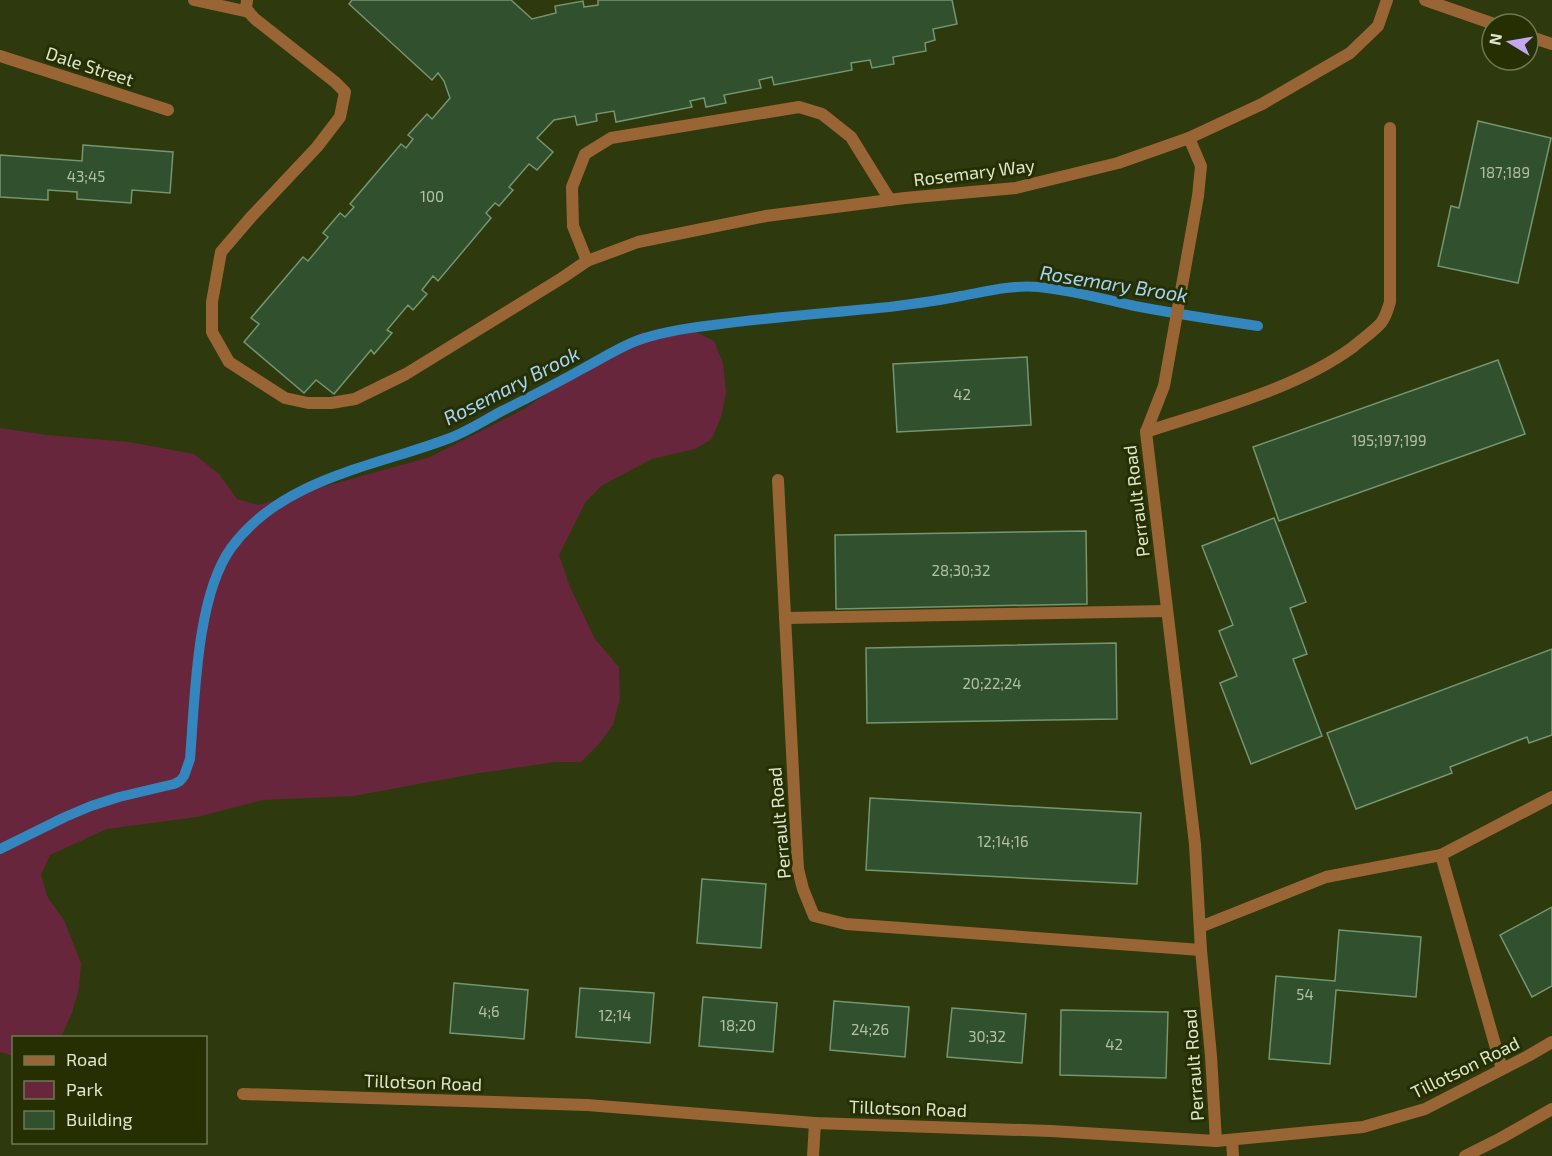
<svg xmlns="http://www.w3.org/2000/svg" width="1552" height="1156" font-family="'Exo 2',sans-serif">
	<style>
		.green { fill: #67263c }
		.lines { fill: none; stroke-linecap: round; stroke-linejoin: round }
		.stream { stroke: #3386be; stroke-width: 10 }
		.building { fill: #31502e; stroke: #749670; stroke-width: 1.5 }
		.service { stroke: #996535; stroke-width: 12 }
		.minor { stroke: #996535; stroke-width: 12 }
		.tertiary { stroke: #996535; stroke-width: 12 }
		.labels { text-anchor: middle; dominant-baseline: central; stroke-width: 6; stroke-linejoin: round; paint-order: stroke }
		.number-label { font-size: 15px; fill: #b3c0a5 }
		.street-label { font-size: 18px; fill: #dee6cd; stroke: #252f02 }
		.water-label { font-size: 20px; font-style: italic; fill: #a5d4f8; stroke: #252f02 }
	</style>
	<rect width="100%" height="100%" fill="#2e390d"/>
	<path class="green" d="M642,332H696L714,341L723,363L726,393L722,414L712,439L695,449L652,459L601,486L585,503L559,555L570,587L595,639L619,667L620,699L613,725L599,744L581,762H556L473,774L354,796L263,800L197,817L107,829L50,855L41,875L48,898L64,920L81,963L79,988L72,1013L61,1037L14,1038L13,1056L0,1052V428L47,435L129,442L194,454L219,474L237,499L258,505L430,457L524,409L597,359Z"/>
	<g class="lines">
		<path class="stream" d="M0,849L65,817L91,806L119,797L174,784L180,781L184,776L190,759C195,699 196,597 231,548C282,478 374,467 450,438C468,431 485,420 502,411C530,397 557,383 584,368C601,359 618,348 636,341C660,332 687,328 713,325C771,317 830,313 889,307C913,304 937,301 961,296C988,291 1010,285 1038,287C1071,290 1103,299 1135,306C1176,314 1217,320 1258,326"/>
	</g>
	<g class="building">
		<path d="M352,0H511L532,19L556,13L555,6L583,1L584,7L598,5V0H952L957,24L933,29L935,40L925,43L926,51L893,57L894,64L872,68L870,60L851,63L852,70L774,85L772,77L759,80L761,88L724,95L726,103L706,107L704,98L690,101L692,107L616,122L614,111L596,114L597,121L577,125L575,116L554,120L537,138L553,152L537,170L529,164L509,187L513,190L499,206L495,203L486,213L491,218L438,281L433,276L422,290L427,294L413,310L408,305L387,330L392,333L374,354L371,350L334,394L316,380L304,393L244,342L259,324L251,318L303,257L308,261L328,237L323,233L340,213L345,217L354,207L350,204L401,144L406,148L413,139L408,135L427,114L432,119L450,98L444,81L438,73L432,80L349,4Z"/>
		<path d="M1478,121L1551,138L1518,283L1438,266L1451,206L1459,208Z"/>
		<path d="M83,145L173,152L170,193L132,190L131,203L77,199V192L48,190V200L0,197V155L82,161Z"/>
		<path d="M1027,357L1031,425L897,432L893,364Z"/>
		<path d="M1498,360L1525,434L1279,521L1253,447Z"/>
		<path d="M1274,518L1306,602L1290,608L1307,654L1293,659L1322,736L1251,764L1220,683L1237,676L1219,631L1233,625L1202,546Z"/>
		<path d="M1086,531L1087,604L836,609L835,535Z"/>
		<path d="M1116,643L1117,719L867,723L866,648Z"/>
		<path d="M1552,649V735L1529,743L1527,737L1450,767L1452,773L1356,809L1327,733Z"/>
		<path d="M870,798L1141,813L1137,884L866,870Z"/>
		<path d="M702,879L766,884L761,948L697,943Z"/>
		<path d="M1552,907V986L1532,997L1500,935Z"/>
		<path d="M1339,930L1421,937L1416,997L1336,990L1330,1064L1269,1059L1276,976L1335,981Z"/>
		<path d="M454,983L528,990L524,1039L450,1033Z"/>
		<path d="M580,988L654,993L650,1043L576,1037Z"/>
		<path d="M703,997L777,1003L773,1052L699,1046Z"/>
		<path d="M834,1001L909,1007L905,1057L830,1050Z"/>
		<path d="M952,1008L1026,1014L1022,1063L947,1057Z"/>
		<path d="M1061,1010L1168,1012L1166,1078L1060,1075Z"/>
	</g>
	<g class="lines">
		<g class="service">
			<path d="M194,0L249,12"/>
			<path d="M247,0L246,9L255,19L335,82L345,92L340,117L317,147L252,216L221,252L212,302V332L229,362L285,398L308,403H331L355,399L406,374L562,278L587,261L573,226L572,187L585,154L611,138L799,107L822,114L851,137L890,200"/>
			<path d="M1146,432L1164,386L1198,196L1201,166L1189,138"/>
			<path d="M785,618L1167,611"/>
			<path d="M1200,927L1326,877L1441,855"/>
			<path d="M1502,1069L1441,855L1552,797"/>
			<path d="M1232,1140L1233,1156"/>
			<path d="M1465,1156L1501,1138L1552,1109"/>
		</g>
		<g class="minor">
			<path d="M0,56L168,110"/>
			<path d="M587,261L638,242L766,216L905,198L1016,188L1118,163L1189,138L1262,104L1350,53L1378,26L1387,0"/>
			<path d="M778,480L798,869L803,889L814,916L846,924L1201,950L1195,844L1146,432C1215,409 1294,390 1353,347C1362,339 1373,332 1381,323C1385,318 1388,309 1390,302V128"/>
			<path d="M1201,950L1211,1056L1216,1141"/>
			<path d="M243,1094L587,1105L815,1123L1051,1131L1216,1141L1363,1127L1425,1109L1528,1056L1552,1042"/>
			<path d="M813,1156L815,1123"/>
		</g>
		<g class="tertiary">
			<path d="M1425,0L1494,24"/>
			<path d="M1528,36L1552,44"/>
		</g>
	</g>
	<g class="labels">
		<g class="number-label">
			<text x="1505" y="172">187;189</text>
			<text x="86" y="176">43;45</text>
			<text x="432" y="196">100</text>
			<text x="962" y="394">42</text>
			<text x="1389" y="440">195;197;199</text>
			<text x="961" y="570">28;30;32</text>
			<text x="992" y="683">20;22;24</text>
			<text x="1003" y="841">12;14;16</text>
			<text x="1305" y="994">54</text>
			<text x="489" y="1011">4;6</text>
			<text x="615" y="1015">12;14</text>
			<text x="738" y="1025">18;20</text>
			<text x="870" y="1029">24;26</text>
			<text x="987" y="1036">30;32</text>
			<text x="1114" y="1044">42</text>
		</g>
		<g class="street-label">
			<text transform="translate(90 66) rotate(18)">Dale Street</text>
			<text transform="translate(974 172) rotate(-7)">Rosemary Way</text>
			<text transform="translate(1136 501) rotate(-97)">Perrault Road</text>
			<text transform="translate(779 823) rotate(-95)">Perrault Road</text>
			<text transform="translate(1193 1065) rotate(-94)">Perrault Road</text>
			<text transform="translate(1465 1067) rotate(-26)">Tillotson Road</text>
			<text transform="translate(423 1082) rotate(2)">Tillotson Road</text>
			<text transform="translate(908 1108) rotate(2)">Tillotson Road</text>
		</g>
		<g class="water-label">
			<text transform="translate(1114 283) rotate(9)">Rosemary Brook</text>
			<text transform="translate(511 385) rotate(-27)">Rosemary Brook</text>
		</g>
	</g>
	<rect x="12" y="1036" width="195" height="108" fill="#252f02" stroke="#6f7853" stroke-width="1.5"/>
	<rect x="24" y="1056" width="30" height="9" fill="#996535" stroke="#6f7853" stroke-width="1.5"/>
	<text x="66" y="1066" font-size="18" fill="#dee6cd">Road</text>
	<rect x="24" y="1081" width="30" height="18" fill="#67263c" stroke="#6f7853" stroke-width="1.5"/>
	<text x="66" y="1096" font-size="18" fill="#dee6cd">Park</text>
	<rect x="24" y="1111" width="30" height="18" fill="#31502e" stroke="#6f7853" stroke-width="1.5"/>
	<text x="66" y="1126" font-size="18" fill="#dee6cd">Building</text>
	<g transform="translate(1510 42) rotate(281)"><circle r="28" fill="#252f02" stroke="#6f7853" stroke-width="1.5"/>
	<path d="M0-4.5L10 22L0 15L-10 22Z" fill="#c4a7f1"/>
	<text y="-9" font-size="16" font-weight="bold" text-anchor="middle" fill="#dee6cd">N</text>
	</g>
</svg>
